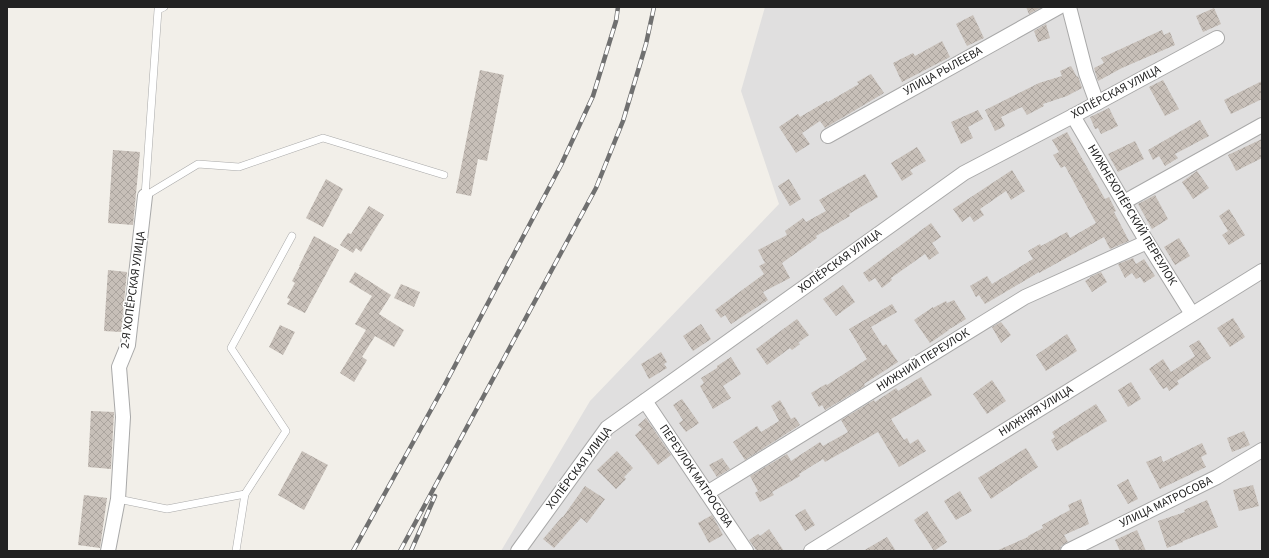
<svg xmlns="http://www.w3.org/2000/svg" width="1269" height="558" font-family="'Source Sans 3',sans-serif">
	<style>
		.residential { fill: #e0dfdf }
		.building { fill: url(#building-cross-hatch) }
		.lines { fill: none; stroke-linecap: round; stroke-linejoin: round }
		.lane-casing { stroke: #a9a9a9; stroke-width: 8 }
		.street-casing { stroke: #a9a9a9; stroke-width: 16 }
		.lane { stroke: #fff; stroke-width: 7 }
		.street { stroke: #fff; stroke-width: 14 }
		.rail-casing { stroke: #707070; stroke-width: 4.5 }
		.rail { stroke: #fff; stroke-width: 3; stroke-dasharray: 9; stroke-linecap: butt }
		.labels { text-anchor: middle; dominant-baseline: central; stroke-width: 3.5; stroke-linejoin: round; paint-order: stroke }
		.street-label { font-size: 12px; fill: #222; stroke: #fff }
	</style>
	<defs>
		<pattern id="building-cross-hatch" width="8" height="8" patternUnits="userSpaceOnUse"><rect width="8" height="8" fill="#c7bfb8"/><path d="M0 0l8 8M0 8l8-8" fill="none" stroke="#aba49e"/></pattern>
	</defs>
	<rect width="100%" height="100%" fill="#f2efe9"/>
	<path class="residential" d="M765,7H1262V551H501L590,401L779,204L741,91Z"/>
	<g class="building">
		<path d="M1026,7H1040V8L1029,14Z"/>
		<path d="M1214,8L1221,24L1203,32L1196,16Z"/>
		<path d="M973,15L984,38L967,46L956,24Z"/>
		<path d="M1046,24L1050,38L1038,42L1034,31Z"/>
		<path d="M1162,30L1164,35L1170,32L1175,45L1122,68L1098,81L1094,68L1104,63L1101,58Z"/>
		<path d="M942,41L950,57L902,82L893,63L913,53L915,56Z"/>
		<path d="M1071,66L1077,77L1078,76L1082,88L1067,96L1043,104L1044,106L1027,115L1022,107L1001,117L1005,126L995,131L985,110L1039,83L1062,76L1060,71Z"/>
		<path d="M480,70L504,75L487,161L478,159L471,196L456,193Z"/>
		<path d="M871,74L884,93L825,128L820,121L802,133L810,144L796,153L779,127L798,114L800,117L827,101L828,102L859,84L857,82Z"/>
		<path d="M1163,80L1179,109L1165,116L1149,87Z"/>
		<path d="M1262,81V99L1231,114L1224,100Z"/>
		<path d="M1109,108L1118,126L1101,134L1098,128L1095,129L1090,117Z"/>
		<path d="M978,110L983,119L968,127L973,138L961,144L951,122Z"/>
		<path d="M1200,120L1209,136L1175,154L1178,158L1165,166L1159,156L1153,160L1148,150Z"/>
		<path d="M1067,132L1105,199L1109,197L1116,211L1114,212L1129,241L1110,249L1104,237L1039,273V272L985,304L979,295L976,297L970,286L987,276L992,284L1033,259L1028,251L1040,244L1041,246L1067,232L1070,238L1096,223L1065,166L1061,168L1053,155L1059,152L1052,140Z"/>
		<path d="M1262,139V158L1236,171L1228,155Z"/>
		<path d="M1135,141L1144,159L1118,172L1108,154Z"/>
		<path d="M917,147L926,161L910,170L913,174L902,181L891,163Z"/>
		<path d="M113,150L140,152L133,225L108,223Z"/>
		<path d="M1012,170L1025,191L1011,200L1006,191L980,209L984,215L974,222L970,216L962,222L953,209Z"/>
		<path d="M1197,171L1209,188L1193,199L1182,182Z"/>
		<path d="M865,174L878,197L849,214L850,216L816,236L817,238L782,263L790,278L763,292L768,300L731,324L725,315L721,318L715,310L764,274L759,266L765,263L758,250L787,235L785,231L803,218L806,222L826,211L819,200Z"/>
		<path d="M326,179L343,189L323,227L306,218Z"/>
		<path d="M789,179L801,199L790,206L778,186Z"/>
		<path d="M1155,195L1168,219L1152,229L1138,204Z"/>
		<path d="M369,206L384,215L361,252L356,248L353,253L340,245L348,233L351,234Z"/>
		<path d="M1229,209L1245,235L1229,245L1222,235L1228,231L1219,216Z"/>
		<path d="M931,223L941,237L932,243L939,253L929,260L925,254L891,278L892,280L882,288L875,278L869,282L863,273Z"/>
		<path d="M314,236L339,250L305,313L287,304L290,299L287,298L295,283L292,281L300,266H299Z"/>
		<path d="M1179,238L1190,256L1175,265L1164,247Z"/>
		<path d="M1133,258L1136,264L1144,259L1155,276L1144,283L1140,277L1136,279L1132,273L1125,278L1118,264Z"/>
		<path d="M108,270L127,272L121,332L104,331Z"/>
		<path d="M355,272L391,295L379,314L404,330L394,347L375,336L362,357L367,360L354,382L340,373L366,330L355,324L372,296L349,282Z"/>
		<path d="M1101,272L1107,282L1092,292L1085,281L1090,278V277Z"/>
		<path d="M401,284L420,292L414,307L394,298Z"/>
		<path d="M843,285L855,302L836,316L823,299Z"/>
		<path d="M954,300L966,319L948,330H949L930,343L914,320L933,307V308L946,301L947,303Z"/>
		<path d="M892,304L897,312L871,327L883,346L886,344L898,362L864,384L865,386L825,410L822,405L819,407L811,393L826,384L827,385L867,359L849,329Z"/>
		<path d="M1233,318L1245,337L1230,347L1217,328Z"/>
		<path d="M797,319L809,335L798,343L800,344L792,350L790,348L767,365L756,349Z"/>
		<path d="M1001,322L1011,335L1001,343L992,327Z"/>
		<path d="M701,324L711,339L693,351L683,336Z"/>
		<path d="M280,325L295,332L283,355L269,347Z"/>
		<path d="M1067,334L1077,351L1046,371L1036,355Z"/>
		<path d="M1199,340L1211,358L1177,381L1179,384L1169,391L1167,387L1163,389L1149,369L1163,359L1171,372L1195,356L1189,346Z"/>
		<path d="M661,352L667,362L664,364L667,368L649,379L641,364Z"/>
		<path d="M731,357L741,374L723,386L731,398L713,409L700,386L704,383L701,378L717,368V366Z"/>
		<path d="M921,377L932,395L891,419L904,440L907,438L910,444L918,439L926,451L899,467L878,432L825,462L823,459L799,474L800,476L772,492L774,495L760,502L755,493L758,491L750,476L787,454L791,461L820,442L823,446L848,432L841,420L874,400L875,402L896,388L898,391Z"/>
		<path d="M992,380L1006,401L987,414L973,394Z"/>
		<path d="M1131,382L1141,399L1128,407L1118,390Z"/>
		<path d="M682,399L699,423L686,432L679,423L683,420L673,405Z"/>
		<path d="M780,400L791,419L795,417L800,425L745,460L733,442L757,426L761,432L779,421L771,406Z"/>
		<path d="M1096,404L1107,421L1057,451L1051,440L1055,437L1052,432Z"/>
		<path d="M91,411L114,412L111,469L88,467Z"/>
		<path d="M646,418L671,455L658,465L635,435L642,429L638,425Z"/>
		<path d="M1244,431L1250,445L1232,452L1227,438Z"/>
		<path d="M1202,443L1207,454L1201,457L1206,467L1160,489L1146,462L1161,456L1163,462Z"/>
		<path d="M1026,448L1038,467L991,499L978,478Z"/>
		<path d="M302,451L328,465L304,510L278,495Z"/>
		<path d="M617,451L633,468L624,477L626,479L616,489L597,470Z"/>
		<path d="M722,458L730,469L717,477L709,465Z"/>
		<path d="M1128,479L1138,499L1128,504L1117,485Z"/>
		<path d="M1253,485L1259,506L1239,511L1233,490Z"/>
		<path d="M585,486L605,499L587,523L581,518L554,548L543,539L562,517H563Z"/>
		<path d="M960,491L972,511L956,520L944,501Z"/>
		<path d="M84,495L107,498L100,548L78,545Z"/>
		<path d="M1081,499L1089,524L1064,535L1068,542L1061,546L1060,551H996L1028,537V536L1043,528L1042,525L1070,510L1068,505Z"/>
		<path d="M1207,500L1218,527L1183,541V542L1167,548L1158,521L1185,512L1184,510Z"/>
		<path d="M805,509L815,525L805,531L795,515Z"/>
		<path d="M927,511L947,542L934,551L914,520Z"/>
		<path d="M712,515L723,535L709,543L698,523Z"/>
		<path d="M769,529L784,551H757L749,540L758,534L760,536Z"/>
		<path d="M1137,530L1146,551H1120L1115,540Z"/>
		<path d="M887,537L896,551H863Z"/>
	</g>
	<g class="lines">
		<defs>
			<g id="lane">
				<path d="M164,7L158,10L145,196L198,164L239,167L323,138L444,175"/>
				<path d="M118,499L167,509L245,494L286,431L231,348L292,236"/>
				<path d="M236,551L245,494"/>
			</g>
			<g id="street">
				<path d="M1069,7L1086,73L1097,103"/>
				<path d="M1073,116L1147,242L1192,314"/>
				<path d="M828,136L1059,7"/>
				<path d="M1124,202L1262,125"/>
				<path d="M645,401L746,551"/>
				<path d="M707,493L1025,297L1147,242"/>
				<path d="M108,551L118,499L123,417L119,367L128,345L145,196"/>
				<path d="M518,551L607,428L964,173L1073,116L1217,38"/>
				<path d="M811,551L1262,271"/>
				<path d="M1068,551L1217,477L1262,450"/>
			</g>
		</defs>
		<use href="#lane" class="lane-casing"/>
		<use href="#street" class="street-casing"/>
		<use href="#lane" class="lane"/>
		<use href="#street" class="street"/>
		<defs>
			<g id="rail">
				<path d="M353,551L442,390L561,165L593,96L616,21L618,7"/>
				<path d="M400,551L596,188L623,121L646,44L654,7"/>
				<path d="M411,551L435,496"/>
			</g>
		</defs>
		<use href="#rail" class="rail-casing"/>
		<use href="#rail" class="rail"/>
	</g>
	<g class="labels">
		<g class="street-label">
			<text transform="translate(943 71) rotate(-29)">УЛИЦА РЫЛЕЕВА</text>
			<text transform="translate(1116 92) rotate(-28)">ХОПЁРСКАЯ УЛИЦА</text>
			<text transform="translate(1132 215) rotate(59)">НИЖНЕХОПЁРСКИЙ ПЕРЕУЛОК</text>
			<text transform="translate(840 261) rotate(-36)">ХОПЁРСКАЯ УЛИЦА</text>
			<text transform="translate(133 290) rotate(-82)">2-Я ХОПЁРСКАЯ УЛИЦА</text>
			<text transform="translate(923 360) rotate(-32)">НИЖНИЙ ПЕРЕУЛОК</text>
			<text transform="translate(1036 411) rotate(-32)">НИЖНЯЯ УЛИЦА</text>
			<text transform="translate(579 468) rotate(-53)">ХОПЁРСКАЯ УЛИЦА</text>
			<text transform="translate(696 476) rotate(56)">ПЕРЕУЛОК МАТРОСОВА</text>
			<text transform="translate(1166 502) rotate(-26)">УЛИЦА МАТРОСОВА</text>
		</g>
	</g>
	<rect width="1269" height="558" fill="none" stroke="#222222" stroke-width="16"/>
</svg>
